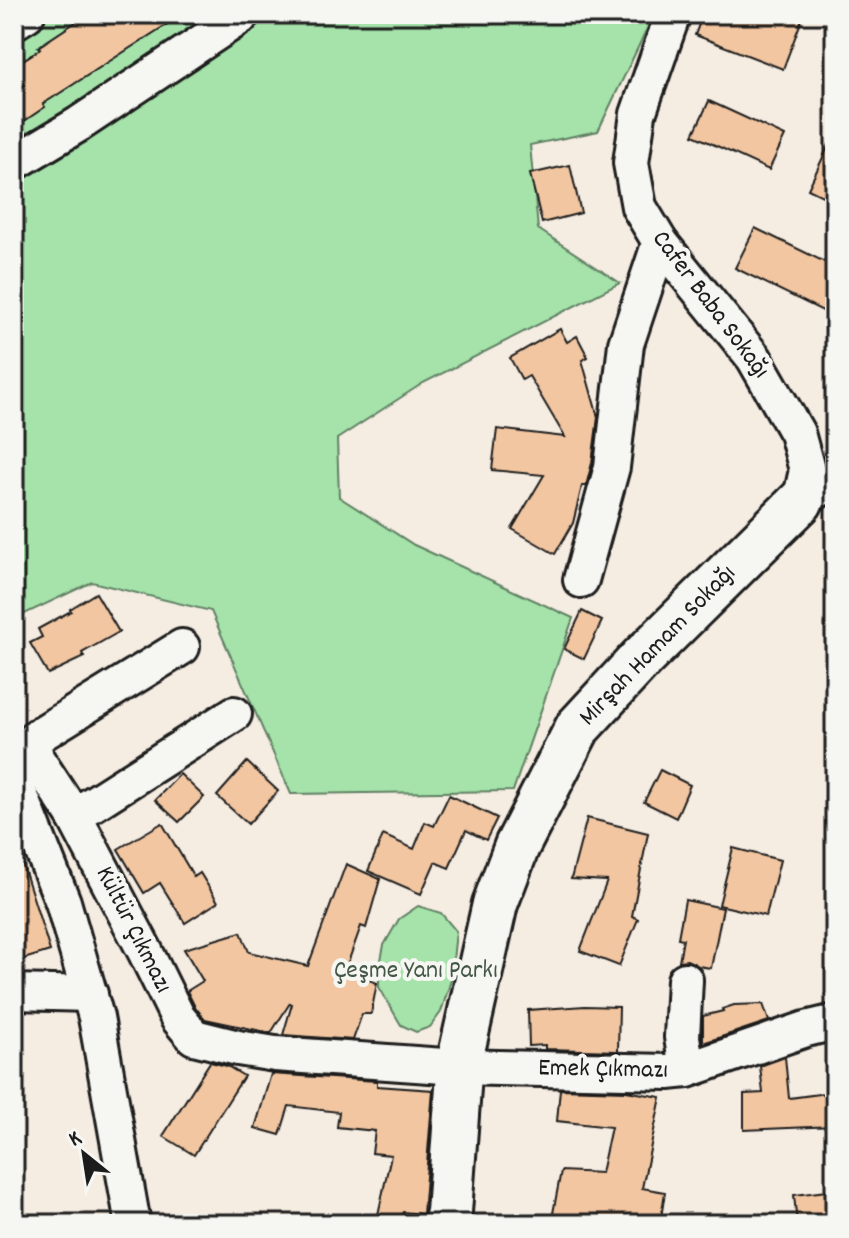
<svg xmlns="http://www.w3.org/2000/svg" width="849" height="1238" font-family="Dekko,sans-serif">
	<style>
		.green { fill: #a5e3aa; stroke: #608063; stroke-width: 2 }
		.building { fill: #f2c6a1; stroke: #1c1c1c; stroke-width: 2 }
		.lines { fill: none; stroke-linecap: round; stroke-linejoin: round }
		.street-casing { stroke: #1c1c1c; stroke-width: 40 }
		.secondary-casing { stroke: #1c1c1c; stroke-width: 50 }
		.street { stroke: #f6f6f2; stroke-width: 34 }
		.secondary { stroke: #f6f6f2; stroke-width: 44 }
		.labels { text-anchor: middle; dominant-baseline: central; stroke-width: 8; stroke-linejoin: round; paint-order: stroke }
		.street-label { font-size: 26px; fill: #1c1c1c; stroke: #f6f6f2 }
		.park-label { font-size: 26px; fill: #455847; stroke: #f6f6f2 }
	</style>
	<rect width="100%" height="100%" fill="#f5ece2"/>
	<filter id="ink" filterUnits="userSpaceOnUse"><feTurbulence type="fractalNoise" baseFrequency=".0125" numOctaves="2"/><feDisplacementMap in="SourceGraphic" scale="16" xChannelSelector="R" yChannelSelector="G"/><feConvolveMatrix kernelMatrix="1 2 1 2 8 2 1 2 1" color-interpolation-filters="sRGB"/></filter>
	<g filter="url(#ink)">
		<g class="green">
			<path d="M14,14H654L598,131L530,145L538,229L620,283L423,383L337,439L339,497L414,545L573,618L513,791L291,794L211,611L92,582L14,619Z"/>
			<path d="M418,906L441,913L456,931L451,980L441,1012L430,1027L416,1032L401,1025L379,987V970L384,945L399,919Z"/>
		</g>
		<g class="building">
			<path d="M88,14H183L43,104L45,107L14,128V66L40,49L38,47Z"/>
			<path d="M703,14H788L802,19L783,69L695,35Z"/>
			<path d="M709,101L785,136L769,170L693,135Z"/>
			<path d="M835,132V202L808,189Z"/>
			<path d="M570,165L581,213L542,223L530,174Z"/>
			<path d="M755,228L835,267V317L735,268Z"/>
			<path d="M560,329L567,342L577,336L588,357L582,360L598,417L592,463L586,486H582L573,523L555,554L512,529L544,475L492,470L497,429L565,437L529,376L522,380L510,358Z"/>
			<path d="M96,593L119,632L82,653L84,657L48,674L30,643L42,637L38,629L71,611L70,609Z"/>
			<path d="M582,611L602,621L584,659L564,649Z"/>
			<path d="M247,762L278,791L248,824L217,796Z"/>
			<path d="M660,770L690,785L676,818L644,802Z"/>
			<path d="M180,774L204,797L179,822L155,800Z"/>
			<path d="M449,795L497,818L486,840L466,830L449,868L435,862L421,894L368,871L383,835L414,849L425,822L434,826Z"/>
			<path d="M587,818L648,833L632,916L638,919L619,966L580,951L607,881L571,879Z"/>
			<path d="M162,823L194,877L200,873L218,902L185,923L160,883L144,893L118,849Z"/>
			<path d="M733,848L780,860L766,916L719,905Z"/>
			<path d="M19,853L50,951L14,962V854Z"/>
			<path d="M346,864L380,879L366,928L361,926L345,971L377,983L371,1014H362L353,1040L283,1035L292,1004L290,1003L271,1033L205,1019L195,1007L187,991L203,981L184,949L241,932L249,952L308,966Z"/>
			<path d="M685,900L723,908L711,968L698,966L687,960L679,961L683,939L678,938Z"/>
			<path d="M763,1004L769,1021L703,1043V1016L723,1011L722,1009L734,1005Z"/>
			<path d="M585,1006L619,1007L618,1051L545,1049V1045L529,1046L528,1010Z"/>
			<path d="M785,1057L789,1098L835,1092V1126L744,1130V1094L763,1093L760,1066Z"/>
			<path d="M210,1062L227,1066L244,1076L194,1155L163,1136Z"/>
			<path d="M271,1074L377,1081V1086L433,1090L423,1214L403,1212L400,1224H376L391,1155L372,1153L375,1131L337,1127L339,1112L289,1106L280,1135L255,1128Z"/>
			<path d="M560,1089L626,1091L661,1097L642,1188L665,1192L660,1224H551L561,1171L601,1173L611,1127L557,1121Z"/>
			<path d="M835,1190V1224H797L794,1195Z"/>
		</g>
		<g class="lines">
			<defs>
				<g id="street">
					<path d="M673,14L638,114L631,163L639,207L660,242L754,358L797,433L807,470L800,502"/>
					<path d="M14,22L27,14"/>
					<path d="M14,163L79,124L240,17L241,14"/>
					<path d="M800,502L835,479"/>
					<path d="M581,580L612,467L626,344L660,242"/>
					<path d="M182,647L36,737L34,747L36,758L74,816L145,951L178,1018L194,1037L238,1048L275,1054L458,1067L668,1072L687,1070L806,1029L835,1022"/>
					<path d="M14,779L63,902L96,1017L133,1224"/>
					<path d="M74,816L234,714"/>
					<path d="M685,980L682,1037L687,1070"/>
					<path d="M14,992L90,994"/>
				</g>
				<path id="secondary" d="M446,1224L449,1212L460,1060L495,904L517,846L578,727L641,659L800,502"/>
			</defs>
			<use href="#street" class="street-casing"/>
			<use href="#secondary" class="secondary-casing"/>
			<use href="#street" class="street"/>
			<use href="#secondary" class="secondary"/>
		</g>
	</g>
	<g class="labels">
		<g class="street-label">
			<text transform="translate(710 305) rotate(53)">Cafer Baba Sokağı</text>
			<text transform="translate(658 646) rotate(-46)">Mirşah Hamam Sokağı</text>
			<text transform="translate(133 930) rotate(63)">Kültür Çıkmazı</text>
			<text transform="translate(603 1070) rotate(1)">Emek Çıkmazı</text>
		</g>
		<g class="park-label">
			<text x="416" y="971">Çeşme Yanı Parkı</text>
		</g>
	</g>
	<rect width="849" height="1238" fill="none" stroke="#f6f6f2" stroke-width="48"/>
	<rect x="24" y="24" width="801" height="1190" fill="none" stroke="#1c1c1c" stroke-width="3" filter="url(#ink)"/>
	<g transform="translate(84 1154) rotate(330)" stroke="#f6f6f2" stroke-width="6" paint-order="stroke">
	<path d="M0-6L14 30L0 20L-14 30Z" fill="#1c1c1c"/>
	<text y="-12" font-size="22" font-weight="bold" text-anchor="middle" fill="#1c1c1c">K</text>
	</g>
</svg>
